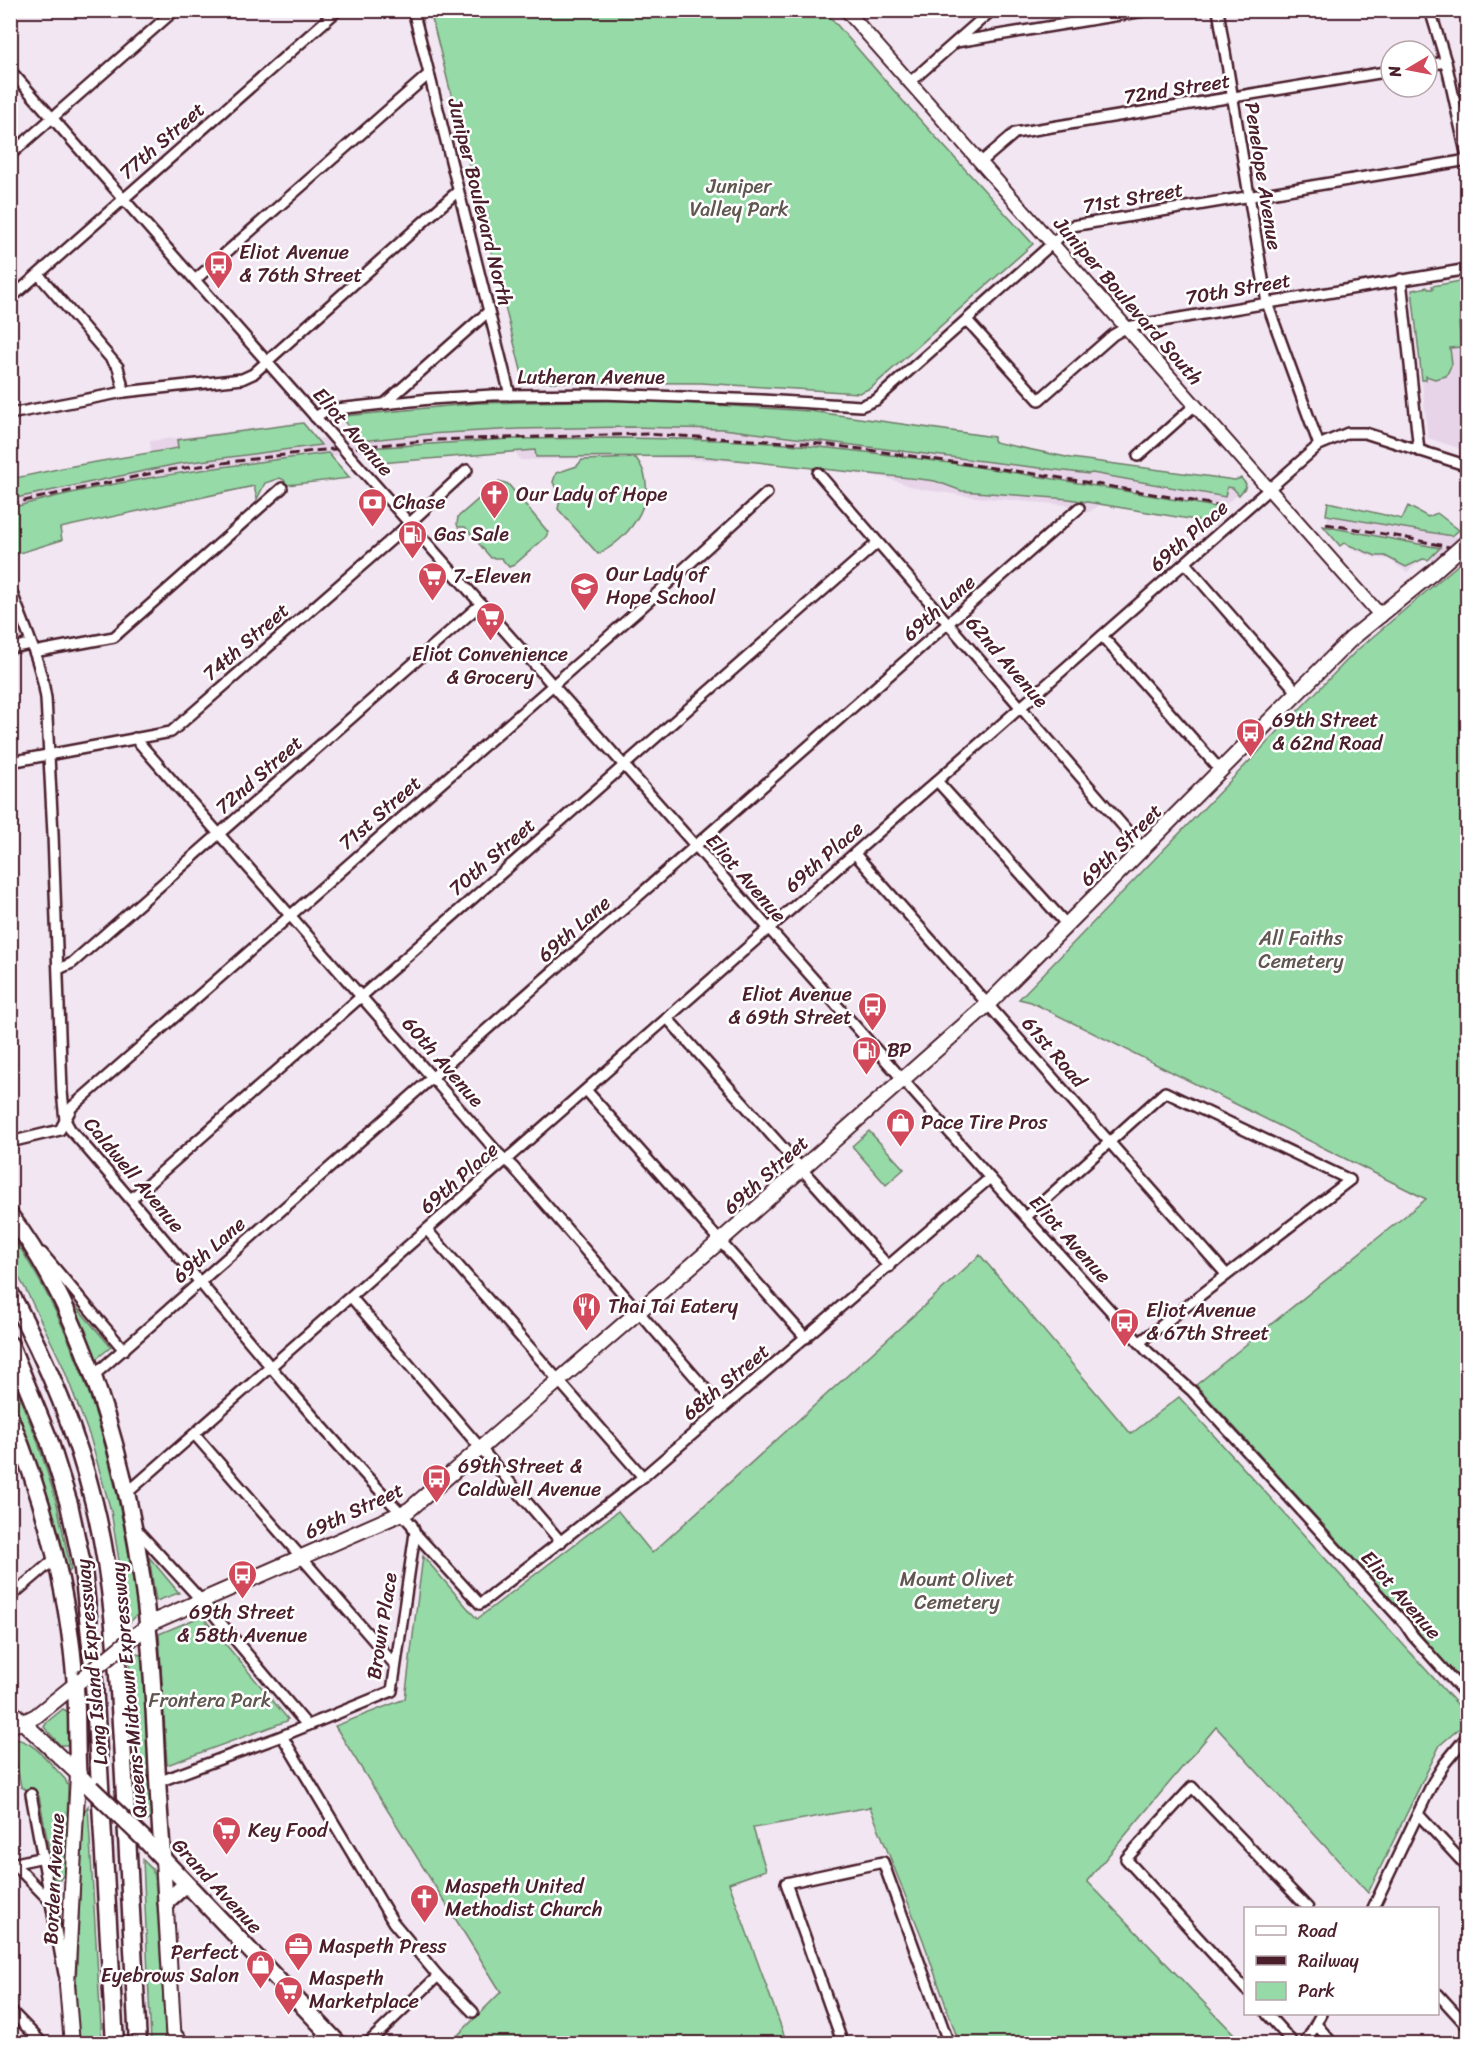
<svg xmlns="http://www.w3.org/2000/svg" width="1478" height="2054" font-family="Sriracha,sans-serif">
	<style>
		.built { fill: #e7d4e9 }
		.green { fill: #95daa7; stroke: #707c69; stroke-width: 1.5 }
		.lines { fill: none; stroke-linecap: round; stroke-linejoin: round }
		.minor-casing { stroke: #4a1f2b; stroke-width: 14 }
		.tertiary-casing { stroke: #4a1f2b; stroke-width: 16 }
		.secondary-casing { stroke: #4a1f2b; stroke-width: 18 }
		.primary-casing { stroke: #4a1f2b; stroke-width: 20 }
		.motorway-casing { stroke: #4a1f2b; stroke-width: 21 }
		.minor { stroke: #fff; stroke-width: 9 }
		.tertiary { stroke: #fff; stroke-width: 12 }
		.secondary { stroke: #fff; stroke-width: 14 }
		.primary { stroke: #fff; stroke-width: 15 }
		.motorway { stroke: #fff; stroke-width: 16 }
		.rail { stroke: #4a1f2b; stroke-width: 3; stroke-dasharray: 9 4.5; stroke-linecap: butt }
		.minor-bridge-casing { stroke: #4a1f2b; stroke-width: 14; stroke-linecap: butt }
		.secondary-bridge-casing { stroke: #4a1f2b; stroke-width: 18; stroke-linecap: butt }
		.primary-bridge-casing { stroke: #4a1f2b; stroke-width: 20; stroke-linecap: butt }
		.minor-bridge { stroke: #fff; stroke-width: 9 }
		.secondary-bridge { stroke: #fff; stroke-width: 14 }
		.primary-bridge { stroke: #fff; stroke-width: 15 }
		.labels { text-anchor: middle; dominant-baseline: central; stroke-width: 5; stroke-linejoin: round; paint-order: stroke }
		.street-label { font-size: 20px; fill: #4a1f2b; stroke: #fff }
		.park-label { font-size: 20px; fill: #605750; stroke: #fff }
		.poi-label { font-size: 20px; fill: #4a1f2b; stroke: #fff; text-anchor: start }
	</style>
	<rect width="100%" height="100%" fill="#f1e6f2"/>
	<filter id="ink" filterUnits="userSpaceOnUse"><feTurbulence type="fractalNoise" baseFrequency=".0167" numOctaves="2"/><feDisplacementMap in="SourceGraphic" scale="12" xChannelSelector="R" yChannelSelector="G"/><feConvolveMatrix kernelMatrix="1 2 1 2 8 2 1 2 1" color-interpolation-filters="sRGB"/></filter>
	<g filter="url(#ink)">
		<g class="built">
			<path d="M1467,280V451L1428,438L1412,290Z"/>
			<path d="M496,402H637L851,417L966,440L1040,451L1075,460L1236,480L1243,490L1203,522L1108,500L1087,513L1079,506L975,497L919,489L887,478L795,464L645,457L520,460L516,452L397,462L384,454L379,462L370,452L347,453L331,457L255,487L133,513L38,528L11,530V480L151,452L150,441L301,423L316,439L354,435L341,417Z"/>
			<path d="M1331,504L1377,515L1449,524L1459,532L1454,536L1467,538V566L1423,559L1407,572L1388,559L1375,558L1342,544L1326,524Z"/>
		</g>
		<g class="green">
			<path d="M430,11H825L903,101L1033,244L871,388L859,393L701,383L524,382Z"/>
			<path d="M1467,280V322L1459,323L1461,347L1450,348L1452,364L1446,376L1435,379L1426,376V380H1422L1412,290L1427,287L1428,289H1433L1432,286Z"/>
			<path d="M636,400L809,411L994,437V442L1071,458L1235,480L1241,478L1246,484L1245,488L1239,495L1233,488L1227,487L1225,497L1092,473L1089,474L723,429L629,427L519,429L428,434L360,441L343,420L345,416L478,403Z"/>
			<path d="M303,423L321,445L177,464L11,499V479L67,467L178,448L177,440Z"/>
			<path d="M622,438C684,439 746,440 808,446C947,459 1085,484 1222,508L1207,522L1069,499L962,491L935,481L919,479L698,456L536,457L535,450L380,463L367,448L511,439Z"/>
			<path d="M328,453L350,478L287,485L284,480L280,478L265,483L257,499L254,486L60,528L62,540L13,555L11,547V508C114,479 221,467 328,453Z"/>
			<path d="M636,458C663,493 632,538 598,554L558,509L560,499L553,482L556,473L577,466L582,460Z"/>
			<path d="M499,481L508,484L548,532L546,537L514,565L509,567L501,558H491L465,527H458L457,524L458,517Z"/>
			<path d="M1328,502L1402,519L1408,506L1428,517L1437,513L1459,530L1452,536L1326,515Z"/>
			<path d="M1323,526L1440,548L1428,560L1423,559L1406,567L1385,556H1376L1344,543L1340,546Z"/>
			<path d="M1467,557V1687L1422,1637L1411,1621L1196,1385L1426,1199L1031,1002L1019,999L1356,651Z"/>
			<path d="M869,1131L904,1169L886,1185L852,1146Z"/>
			<path d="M11,1234C87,1345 120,1482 138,1614L129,1623L111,1511L90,1437L62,1364L25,1288L11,1264Z"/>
			<path d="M980,1255L1131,1434L1179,1397L1467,1715V1722L1440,1745L1368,1893L1216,1727L1087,1881L1236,2036L1269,2043H959L923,1940L870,1807L753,1828L766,1870L729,1883L787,2043H450L501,1992L335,1726L405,1699L423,1556L477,1619L618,1511L652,1553Z"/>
			<path d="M74,1304L111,1347L96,1359Z"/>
			<path d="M10,1376L37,1439L57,1504L71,1570L67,1573L28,1444L11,1400Z"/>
			<path d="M149,1557L179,1593L156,1601Z"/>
			<path d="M202,1616L288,1719L287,1721L167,1765L159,1634Z"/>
			<path d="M137,1653L139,1655L142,1654L152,1816L150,1820L147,1821L138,1815L129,1659Z"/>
			<path d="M63,1709L68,1712L70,1740L68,1745H60L44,1727L47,1722Z"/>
			<path d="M12,1739C33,1738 51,1765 65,1779L68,1786L66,1871L60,1880L55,1879L54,1876L39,1796L21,1787Z"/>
			<path d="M88,1806L102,2043L78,2044L76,1985L83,1823L84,1812Z"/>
			<path d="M143,1860L152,1869L155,1878L166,2043H151Z"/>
		</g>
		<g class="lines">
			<defs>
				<g id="minor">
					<path d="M413,10L510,395"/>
					<path d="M1218,10L1267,303L1319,445"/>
					<path d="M1430,10L1446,62L1468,162"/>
					<path d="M10,12L12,10"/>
					<path d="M956,42L1150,10"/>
					<path d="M1427,65L1446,62"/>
					<path d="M10,70L334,438"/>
					<path d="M909,83L992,10"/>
					<path d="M10,155L175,10"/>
					<path d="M980,163L1015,133L1391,71"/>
					<path d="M39,275L118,367L124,392"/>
					<path d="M1401,279L1419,451"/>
					<path d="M195,280L429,74"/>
					<path d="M10,299L338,10"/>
					<path d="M967,320L1039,400L1113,335L1127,327L1468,269"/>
					<path d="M384,404L489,311"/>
					<path d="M10,414L124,392L242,379L253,374L458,191"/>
					<path d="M315,417L327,410L430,399L492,395L602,394L762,400L861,406L876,400L1072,226L1468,160"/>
					<path d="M347,453L990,1178L1148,1352L1192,1391L1405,1624L1413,1636L1468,1697"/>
					<path d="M1138,456L1194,406"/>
					<path d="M818,473L1143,849"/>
					<path d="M1185,563L1298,693"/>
					<path d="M10,588C24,624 40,660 46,698L53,834L62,1092L65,1120L70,1129C182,1256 285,1392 402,1514L412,1525L415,1533L480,1604L643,1477L990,1178"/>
					<path d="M1102,636L1221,771"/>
					<path d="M10,648L31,644"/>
					<path d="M34,652L114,637L282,488"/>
					<path d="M135,738L498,1153L513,1167L722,1408"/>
					<path d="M10,762L171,732L400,532L467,470"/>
					<path d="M937,781L1068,926"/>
					<path d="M855,854L1226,1274"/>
					<path d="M59,969L72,963L481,604"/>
					<path d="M668,1019L889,1267"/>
					<path d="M586,1090L806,1338"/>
					<path d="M10,1142L60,1130L72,1107L641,608L767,493"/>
					<path d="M131,1199L877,543"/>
					<path d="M1026,1217L1165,1092L1350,1180L1140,1342"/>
					<path d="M427,1230L643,1477"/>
					<path d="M42,1253L124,1350"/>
					<path d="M351,1297L561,1542"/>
					<path d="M92,1377L1079,508"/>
					<path d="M195,1435L395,1665"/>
					<path d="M127,1493L1319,445L1348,433H1365L1468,466"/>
					<path d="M135,1528L210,1610L307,1725"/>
					<path d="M10,1597L56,1558"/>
					<path d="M282,1736L393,1922L438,1976L473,2012"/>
					<path d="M158,1782L282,1736L392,1691L415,1533"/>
					<path d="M31,1794L64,1974"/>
					<path d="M1418,1814L1468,1868"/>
					<path d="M13,1863L51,1902"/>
					<path d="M11,1864L44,1857"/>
					<path d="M1373,1908L1433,1782L1445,1763L1468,1735"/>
					<path d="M1246,1990L1126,1859L1192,1787L1308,1908"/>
					<path d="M1438,1994L1468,2027"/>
					<path d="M10,2010L43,2044"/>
					<path d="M1267,2014L1294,2044"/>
					<path d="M1316,2024L1333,2044"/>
					<path d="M173,2030L185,2044"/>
					<path d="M367,2044L438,1976"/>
					<path d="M843,2044L786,1883L883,1862L949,2044"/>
					<path d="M1305,2044L1321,2014"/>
				</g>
				<g id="tertiary">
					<path d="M846,10L1381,616"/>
					<path d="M10,1727L24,1722"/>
					<path d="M318,2044L328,2033"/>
				</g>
				<g id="secondary">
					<path d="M132,1638L155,1621L409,1510L720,1241L988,1004L1351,639L1432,573"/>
					<path d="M10,1710L78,1774L67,1985L72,2044"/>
					<path d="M24,1722L36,1716L82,1679"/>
					<path d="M163,1859L174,2044"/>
				</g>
				<g id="primary">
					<path d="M10,1215C95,1327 136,1499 149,1637C156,1711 156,1785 163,1859"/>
					<path d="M10,1417C43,1498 66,1582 74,1669C78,1704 76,1739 78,1774L91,1788"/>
					<path d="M144,1839L339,2044"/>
					<path d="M166,1902L186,1884"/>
				</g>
				<g id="motorway">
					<path d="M10,1293C46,1359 76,1429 94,1503C115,1587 118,1673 123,1759C128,1854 133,1949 138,2044"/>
					<path d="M10,1345L49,1440L69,1504L83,1569L93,1665L115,2044"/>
				</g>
			</defs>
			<use href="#minor" class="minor-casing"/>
			<use href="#tertiary" class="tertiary-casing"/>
			<use href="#secondary" class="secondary-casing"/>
			<use href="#primary" class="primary-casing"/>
			<use href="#motorway" class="motorway-casing"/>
			<use href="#minor" class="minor"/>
			<use href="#tertiary" class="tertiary"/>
			<use href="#secondary" class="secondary"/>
			<use href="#primary" class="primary"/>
			<use href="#motorway" class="motorway"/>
			<g class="rail">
				<path d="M10,504L162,471L314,451L434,440L646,434L821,444L869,450L1050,476L1222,506"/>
				<path d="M1326,524L1402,537L1468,551"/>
			</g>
			<defs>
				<path id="minor-bridge" d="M334,438L347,453"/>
				<g id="secondary-bridge">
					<path d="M1432,573L1468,541"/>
					<path d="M82,1679L132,1638"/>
				</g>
				<path id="primary-bridge" d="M91,1788L144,1839"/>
			</defs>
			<use href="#minor-bridge" class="minor-bridge-casing"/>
			<use href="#secondary-bridge" class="secondary-bridge-casing"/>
			<use href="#primary-bridge" class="primary-bridge-casing"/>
			<use href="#minor-bridge" class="minor-bridge"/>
			<use href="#secondary-bridge" class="secondary-bridge"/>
			<use href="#primary-bridge" class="primary-bridge"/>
		</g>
	</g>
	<defs>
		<symbol id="bus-pin" viewBox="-11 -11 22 30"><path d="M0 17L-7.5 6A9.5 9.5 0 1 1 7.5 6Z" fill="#d1495b" stroke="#fff"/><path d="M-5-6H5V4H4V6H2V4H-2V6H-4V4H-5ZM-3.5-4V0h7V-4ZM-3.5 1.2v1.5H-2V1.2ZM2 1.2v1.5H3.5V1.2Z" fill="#fff"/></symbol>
		<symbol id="church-pin" viewBox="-11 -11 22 30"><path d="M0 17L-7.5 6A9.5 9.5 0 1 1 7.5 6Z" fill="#d1495b" stroke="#fff"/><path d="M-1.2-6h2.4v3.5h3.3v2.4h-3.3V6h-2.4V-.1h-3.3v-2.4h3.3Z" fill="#fff"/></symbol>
		<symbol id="bank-pin" viewBox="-11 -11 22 30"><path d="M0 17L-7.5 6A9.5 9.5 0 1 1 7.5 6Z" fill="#d1495b" stroke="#fff"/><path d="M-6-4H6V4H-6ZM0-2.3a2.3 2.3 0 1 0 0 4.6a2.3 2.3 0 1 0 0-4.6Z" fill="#fff"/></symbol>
		<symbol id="fuel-pin" viewBox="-11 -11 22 30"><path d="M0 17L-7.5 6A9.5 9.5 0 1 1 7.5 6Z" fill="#d1495b" stroke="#fff"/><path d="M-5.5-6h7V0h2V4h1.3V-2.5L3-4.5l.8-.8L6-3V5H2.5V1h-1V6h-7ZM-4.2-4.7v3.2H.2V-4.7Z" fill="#fff"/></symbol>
		<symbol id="supermarket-pin" viewBox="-11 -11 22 30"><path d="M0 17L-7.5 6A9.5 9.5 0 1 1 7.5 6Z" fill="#d1495b" stroke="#fff"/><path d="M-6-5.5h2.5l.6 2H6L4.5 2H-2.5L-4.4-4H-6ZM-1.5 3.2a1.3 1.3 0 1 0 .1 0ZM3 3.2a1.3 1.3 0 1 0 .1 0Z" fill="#fff"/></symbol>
		<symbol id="school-pin" viewBox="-11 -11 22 30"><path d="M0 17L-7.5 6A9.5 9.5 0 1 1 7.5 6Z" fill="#d1495b" stroke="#fff"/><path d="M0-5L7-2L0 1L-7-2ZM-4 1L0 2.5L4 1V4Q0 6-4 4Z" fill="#fff"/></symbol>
		<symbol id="shop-pin" viewBox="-11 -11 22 30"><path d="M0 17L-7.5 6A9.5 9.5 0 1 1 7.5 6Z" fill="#d1495b" stroke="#fff"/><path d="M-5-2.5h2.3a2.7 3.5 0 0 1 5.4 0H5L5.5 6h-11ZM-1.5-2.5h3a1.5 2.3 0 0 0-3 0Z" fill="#fff"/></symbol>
		<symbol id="restaurant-pin" viewBox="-11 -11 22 30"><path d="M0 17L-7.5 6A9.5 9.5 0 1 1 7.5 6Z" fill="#d1495b" stroke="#fff"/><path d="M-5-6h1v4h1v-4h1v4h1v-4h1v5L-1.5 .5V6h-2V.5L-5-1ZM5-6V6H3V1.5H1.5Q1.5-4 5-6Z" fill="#fff"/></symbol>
		<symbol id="office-pin" viewBox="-11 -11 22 30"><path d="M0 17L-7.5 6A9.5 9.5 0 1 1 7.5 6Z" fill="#d1495b" stroke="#fff"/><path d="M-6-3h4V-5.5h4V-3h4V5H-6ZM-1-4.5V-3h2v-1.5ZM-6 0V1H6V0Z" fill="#fff"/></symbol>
	</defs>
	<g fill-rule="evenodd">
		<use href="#bus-pin" x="202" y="248" width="33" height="45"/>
		<use href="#church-pin" x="478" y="478" width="33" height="45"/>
		<use href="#bank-pin" x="356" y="486" width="33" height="45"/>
		<use href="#fuel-pin" x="396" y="518" width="33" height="45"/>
		<use href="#supermarket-pin" x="416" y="560" width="33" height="45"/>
		<use href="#school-pin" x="568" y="570" width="33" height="45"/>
		<use href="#supermarket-pin" x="474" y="600" width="33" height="45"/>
		<use href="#bus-pin" x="1234" y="716" width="33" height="45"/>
		<use href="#bus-pin" x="856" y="990" width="33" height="45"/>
		<use href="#fuel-pin" x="850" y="1034" width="33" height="45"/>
		<use href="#shop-pin" x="884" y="1106" width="33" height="45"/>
		<use href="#restaurant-pin" x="570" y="1290" width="33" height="45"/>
		<use href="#bus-pin" x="1108" y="1306" width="33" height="45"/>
		<use href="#bus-pin" x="420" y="1462" width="33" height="45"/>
		<use href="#bus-pin" x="226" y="1558" width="33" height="45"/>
		<use href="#supermarket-pin" x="210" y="1814" width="33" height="45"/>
		<use href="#church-pin" x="408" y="1882" width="33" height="45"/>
		<use href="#office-pin" x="282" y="1930" width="33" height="45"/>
		<use href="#shop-pin" x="244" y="1948" width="33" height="45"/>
		<use href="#supermarket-pin" x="272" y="1974" width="33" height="45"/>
	</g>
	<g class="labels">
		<g class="street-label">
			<text transform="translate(1177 89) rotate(-9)">72nd Street</text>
			<text transform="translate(162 141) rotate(-41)">77th Street</text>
			<text transform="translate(1263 176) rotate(81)">Penelope Avenue</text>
			<text transform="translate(1133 198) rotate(-10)">71st Street</text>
			<text transform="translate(480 202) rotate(76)">Juniper Boulevard North</text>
			<text transform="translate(1238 289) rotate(-10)">70th Street</text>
			<text transform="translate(1128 301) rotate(49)">Juniper Boulevard South</text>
			<text x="591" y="377">Lutheran Avenue</text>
			<text transform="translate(353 432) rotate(49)">Eliot Avenue</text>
			<text transform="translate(1189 536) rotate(-41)">69th Place</text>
			<text transform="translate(939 608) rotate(-41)">69th Lane</text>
			<text transform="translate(246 642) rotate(-41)">74th Street</text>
			<text transform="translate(1007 662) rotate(49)">62nd Avenue</text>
			<text transform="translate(259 775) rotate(-41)">72nd Street</text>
			<text transform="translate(380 813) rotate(-41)">71st Street</text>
			<text transform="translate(1121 845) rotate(-45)">69th Street</text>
			<text transform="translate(492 857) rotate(-41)">70th Street</text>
			<text transform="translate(824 857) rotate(-41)">69th Place</text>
			<text transform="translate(746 878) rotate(49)">Eliot Avenue</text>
			<text transform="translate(574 929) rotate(-41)">69th Lane</text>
			<text transform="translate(1054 1052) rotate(49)">61st Road</text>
			<text transform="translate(443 1062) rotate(49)">60th Avenue</text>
			<text transform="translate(134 1175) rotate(50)">Caldwell Avenue</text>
			<text transform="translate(766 1175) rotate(-42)">69th Street</text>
			<text transform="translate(459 1178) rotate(-41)">69th Place</text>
			<text transform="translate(1070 1239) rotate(48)">Eliot Avenue</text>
			<text transform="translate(209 1250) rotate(-41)">69th Lane</text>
			<text transform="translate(726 1382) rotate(-40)">68th Street</text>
			<text transform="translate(354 1511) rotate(-25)">69th Street</text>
			<text transform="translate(1401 1595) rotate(49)">Eliot Avenue</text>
			<text transform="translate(382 1626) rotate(-81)">Brown Place</text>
			<text transform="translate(92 1662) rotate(-95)">Long Island Expressway</text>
			<text transform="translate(129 1690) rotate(-95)">Queens-Midtown Expressway</text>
			<text transform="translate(54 1879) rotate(-87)">Borden Avenue</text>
			<text transform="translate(217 1886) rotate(47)">Grand Avenue</text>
		</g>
		<g class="park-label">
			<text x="739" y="186">Juniper<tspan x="739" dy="23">Valley Park</tspan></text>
			<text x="1301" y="938">All Faiths<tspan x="1301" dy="23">Cemetery</tspan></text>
			<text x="957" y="1579">Mount Olivet<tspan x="957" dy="23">Cemetery</tspan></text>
			<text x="210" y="1700">Frontera Park</text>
		</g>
		<g class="poi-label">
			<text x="239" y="252">Eliot Avenue<tspan x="239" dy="23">&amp; 76th Street</tspan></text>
			<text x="516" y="494">Our Lady of Hope</text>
			<text x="393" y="502">Chase</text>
			<text x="434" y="534">Gas Sale</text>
			<text x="606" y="574">Our Lady of<tspan x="606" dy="23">Hope School</tspan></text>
			<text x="453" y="576">7-Eleven</text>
			<text x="490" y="654" text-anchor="middle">Eliot Convenience<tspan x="490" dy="23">&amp; Grocery</tspan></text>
			<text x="1272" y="720">69th Street<tspan x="1272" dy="23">&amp; 62nd Road</tspan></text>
			<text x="852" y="994" text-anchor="end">Eliot Avenue<tspan x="852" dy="23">&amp; 69th Street</tspan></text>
			<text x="887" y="1050">BP</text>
			<text x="921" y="1122">Pace Tire Pros</text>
			<text x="608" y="1306">Thai Tai Eatery</text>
			<text x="1146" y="1310">Eliot Avenue<tspan x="1146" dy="23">&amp; 67th Street</tspan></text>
			<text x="458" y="1466">69th Street &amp;<tspan x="458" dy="23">Caldwell Avenue</tspan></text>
			<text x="242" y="1612" text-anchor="middle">69th Street<tspan x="242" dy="23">&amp; 58th Avenue</tspan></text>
			<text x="248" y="1830">Key Food</text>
			<text x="445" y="1886">Maspeth United<tspan x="445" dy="23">Methodist Church</tspan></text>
			<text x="319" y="1946">Maspeth Press</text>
			<text x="239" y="1952" text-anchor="end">Perfect<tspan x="239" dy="23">Eyebrows Salon</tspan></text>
			<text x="309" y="1978">Maspeth<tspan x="309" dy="23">Marketplace</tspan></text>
		</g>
	</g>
	<rect width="1478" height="2054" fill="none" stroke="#fff" stroke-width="36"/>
	<rect x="18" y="18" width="1442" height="2018" fill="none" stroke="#4a1f2b" stroke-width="2" filter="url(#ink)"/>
	<rect x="1244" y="1907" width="195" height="108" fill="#ffffff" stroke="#b7a5aa" stroke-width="1.5"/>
	<rect x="1256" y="1926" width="30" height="9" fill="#ffffff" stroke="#b7a5aa" stroke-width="1.5"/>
	<text x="1298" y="1937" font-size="18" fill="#4a1f2b">Road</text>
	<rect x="1256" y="1956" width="30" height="9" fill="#4a1f2b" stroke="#b7a5aa" stroke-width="1.5"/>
	<text x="1298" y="1967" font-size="18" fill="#4a1f2b">Railway</text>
	<rect x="1256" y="1982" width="30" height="18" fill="#95daa7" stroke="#b7a5aa" stroke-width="1.5"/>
	<text x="1298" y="1997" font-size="18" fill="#4a1f2b">Park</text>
	<g transform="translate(1409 69) rotate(260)"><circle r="28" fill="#ffffff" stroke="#b7a5aa" stroke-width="1.5"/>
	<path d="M0-4.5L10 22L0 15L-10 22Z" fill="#d1495b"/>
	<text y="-9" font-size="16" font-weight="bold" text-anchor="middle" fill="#4a1f2b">N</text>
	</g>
</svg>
